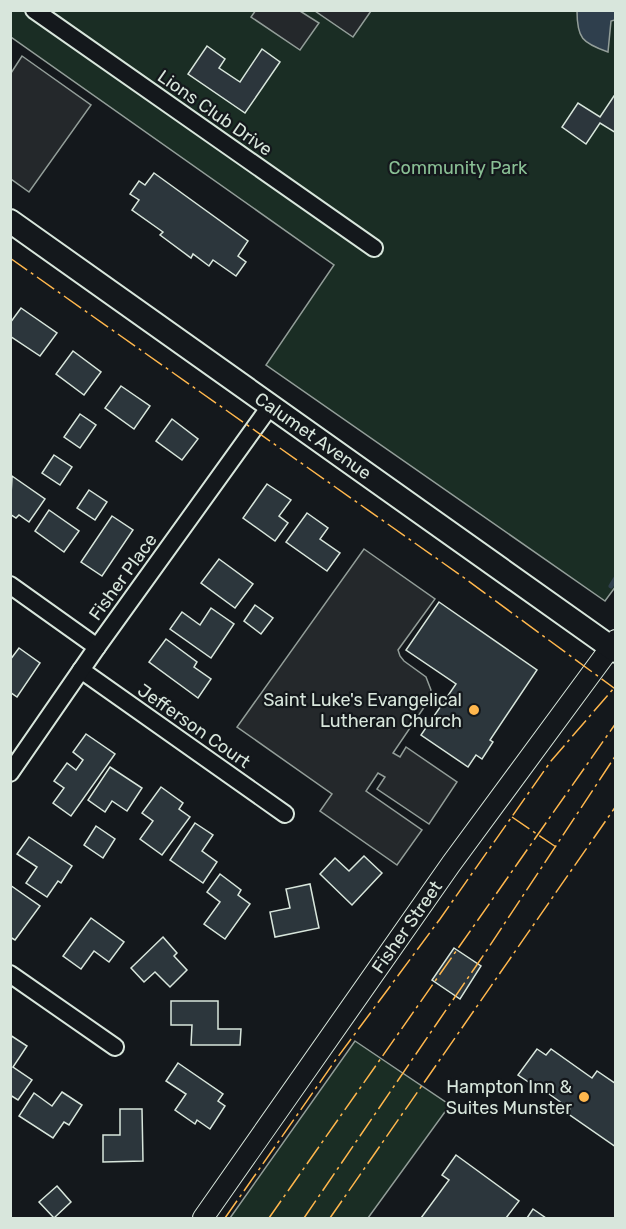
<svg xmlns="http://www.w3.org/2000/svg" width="626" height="1229" font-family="Rubik,sans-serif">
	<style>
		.green { fill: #1a2d24; stroke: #939e99; stroke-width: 1.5 }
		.parking { fill: #24282b; stroke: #939e99; stroke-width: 1.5 }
		.water { fill: #2f3f4d; stroke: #939e99; stroke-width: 1.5 }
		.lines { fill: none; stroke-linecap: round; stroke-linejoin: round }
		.stream { stroke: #2f3f4d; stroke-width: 5 }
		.building { fill: #2c363c; stroke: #d8e6dc; stroke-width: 1.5 }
		.minor-casing { stroke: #d8e6dc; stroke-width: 20 }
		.tertiary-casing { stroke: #d8e6dc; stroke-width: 22 }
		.secondary-casing { stroke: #d8e6dc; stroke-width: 26 }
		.minor { stroke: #14181c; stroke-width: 16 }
		.tertiary { stroke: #14181c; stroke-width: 20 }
		.secondary { stroke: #14181c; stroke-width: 22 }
		.power { stroke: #ffb74d; stroke-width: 1.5; stroke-dasharray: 21 4.5 3 4.5; stroke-linecap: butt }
		.poi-dot { fill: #ffb74d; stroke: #14181c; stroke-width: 2 }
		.labels { text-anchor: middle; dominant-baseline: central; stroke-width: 4.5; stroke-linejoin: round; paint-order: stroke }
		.street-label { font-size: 18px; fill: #d8e6dc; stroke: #14181c }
		.park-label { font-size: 18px; fill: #8ac095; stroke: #14181c }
		.poi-label { font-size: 18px; fill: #d8e6dc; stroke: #14181c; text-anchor: end }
	</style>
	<rect width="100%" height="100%" fill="#14181c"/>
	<g class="green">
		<path d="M11,10L615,11L616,586L605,601L266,365L334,265L11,37Z"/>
		<path d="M355,1041L450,1105L368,1218H230Z"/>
	</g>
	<g class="parking">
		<path d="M256,10L300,11L319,23L300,50L251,17Z"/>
		<path d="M315,11H371L353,37Z"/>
		<path d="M22,56L91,105L29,192L11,179V73Z"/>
		<path d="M364,549L435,599L398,650L400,656L404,661L426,677L431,690L429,700L393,753L400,757L406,747L457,782L429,824L377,789L385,777L378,773L366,791L422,830L397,865L320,811L332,794L237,727Z"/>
	</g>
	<path class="water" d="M577,11H615V20L611,21L608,52C582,43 577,38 577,11Z"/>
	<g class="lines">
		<path class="stream" d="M611,586L616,578"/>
	</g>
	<g class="building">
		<path d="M207,46L225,59L219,68L240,82L262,49L280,62L245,113L188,74Z"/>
		<path d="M614,96L616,97V133L600,123L586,144L562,127L578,103L600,117Z"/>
		<path d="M154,173L248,241L238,256L246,262L236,276L213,260L209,266L193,254L191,258L160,235L163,232L132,210L139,200L130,194L139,181L145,185Z"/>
		<path d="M21,308L57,333L40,356L10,336V323Z"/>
		<path d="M73,351L101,372L84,395L56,374Z"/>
		<path d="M121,386L150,406L134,429L105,408Z"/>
		<path d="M80,414L96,425L80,448L64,437Z"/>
		<path d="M172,419L198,439L182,460L156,441Z"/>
		<path d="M54,455L72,467L60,485L42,473Z"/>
		<path d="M12,476L45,499L29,522L19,515L16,518L10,514Z"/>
		<path d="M267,484L291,500L279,516L288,523L275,541L243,518Z"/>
		<path d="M89,490L107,502L95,520L77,508Z"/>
		<path d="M49,510L79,531L64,552L35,531Z"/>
		<path d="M307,513L328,528L320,539L340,553L327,571L286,542Z"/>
		<path d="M112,516L133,530L102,576L81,562Z"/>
		<path d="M219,559L253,584L235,608L201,583Z"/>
		<path d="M439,602L537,670L490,740L493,742L482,759L476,755L468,767L421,735L456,684L406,650Z"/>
		<path d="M255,605L273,618L261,634L244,621Z"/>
		<path d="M211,608L234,624L211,658L170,629L182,612L200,625Z"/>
		<path d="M166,639L197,662L194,667L211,679L198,698L149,662Z"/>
		<path d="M19,648L40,663L17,697L10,692V660Z"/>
		<path d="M86,734L115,754L71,816L53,803L64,788L54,781L67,763L76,770L83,760L73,752Z"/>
		<path d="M110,767L142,788L127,811L112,801L105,812L88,800Z"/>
		<path d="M161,787L183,803L179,809L190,817L162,855L140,839L153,821L142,813Z"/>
		<path d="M195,823L213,835L202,851L217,862L203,883L170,860Z"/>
		<path d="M96,826L115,839L103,858L84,845Z"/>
		<path d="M29,837L72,866L61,883L58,881L47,897L26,883L37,867L17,854Z"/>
		<path d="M364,856L382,873L352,905L320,874L335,858L349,871Z"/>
		<path d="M220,874L241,890L238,895L250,904L225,939L204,924L220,902L207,892Z"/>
		<path d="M310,884L319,928L275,937L270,912L290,908L286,889Z"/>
		<path d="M10,885L40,906L15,940L10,937Z"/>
		<path d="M91,918L124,942L109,962L94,951L81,969L63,956Z"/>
		<path d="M163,937L177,953L174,956L187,970L170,987L155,972L144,982L131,968Z"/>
		<path d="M454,948L481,966L460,999L432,980Z"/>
		<path d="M171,1001H218V1029H241L240,1045H191L192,1025H171Z"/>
		<path d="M10,1035L27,1046L13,1067L32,1080L18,1100L10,1095Z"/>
		<path d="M537,1049L546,1055L551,1049L592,1078L597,1071L616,1084V1147L567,1113L570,1109L531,1081L530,1083L518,1075Z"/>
		<path d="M178,1063L223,1094L218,1101L225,1106L210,1129L197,1120L195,1124L175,1110L186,1094L166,1081Z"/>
		<path d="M62,1092L82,1105L69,1125L64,1122L53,1138L19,1116L34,1093L52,1106Z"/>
		<path d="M120,1109H142L143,1161L103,1162V1135H120Z"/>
		<path d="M456,1155L519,1201L506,1218H421L449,1180L442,1175Z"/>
		<path d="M57,1186L71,1202L54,1218L39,1202Z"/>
		<path d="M533,1209L546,1218H527Z"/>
	</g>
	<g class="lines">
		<defs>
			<g id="minor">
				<path d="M34,10L374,248"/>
				<path d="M10,585L97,647"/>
				<path d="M81,670L285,814"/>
				<path d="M10,773L97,647L271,405"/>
				<path d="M10,974L115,1047"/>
			</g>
			<path id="tertiary" d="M203,1218L451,864L616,640"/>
			<path id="secondary" d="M10,221L616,651"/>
		</defs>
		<use href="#minor" class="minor-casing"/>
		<use href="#tertiary" class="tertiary-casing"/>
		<use href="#secondary" class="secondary-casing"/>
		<use href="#minor" class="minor"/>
		<use href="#tertiary" class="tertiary"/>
		<use href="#secondary" class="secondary"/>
		<g class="power">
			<path d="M10,258L463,577L614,688L616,686"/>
			<path d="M512,817L556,847"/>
			<path d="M225,1218L337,1058L440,919L551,761L614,688"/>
			<path d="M269,1218L616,723"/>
			<path d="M304,1218L487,950L616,755"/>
			<path d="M330,1218L616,806"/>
		</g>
	</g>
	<g class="poi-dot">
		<circle cx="474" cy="710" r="6"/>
		<circle cx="584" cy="1097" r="6"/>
	</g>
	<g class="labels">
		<g class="street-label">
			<text transform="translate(215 113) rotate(35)">Lions Club Drive</text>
			<text transform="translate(313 436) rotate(35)">Calumet Avenue</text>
			<text transform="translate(123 577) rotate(-54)">Fisher Place</text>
			<text transform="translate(194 726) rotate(35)">Jefferson Court</text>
			<text transform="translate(407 927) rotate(-55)">Fisher Street</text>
		</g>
		<g class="park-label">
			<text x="458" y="168">Community Park</text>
		</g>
		<g class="poi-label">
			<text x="462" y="700">Saint Luke's Evangelical<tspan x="462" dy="21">Lutheran Church</tspan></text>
			<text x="572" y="1087">Hampton Inn &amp;<tspan x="572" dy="21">Suites Munster</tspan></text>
		</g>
	</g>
	<rect width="626" height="1229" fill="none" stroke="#d8e6dc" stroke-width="24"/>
</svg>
